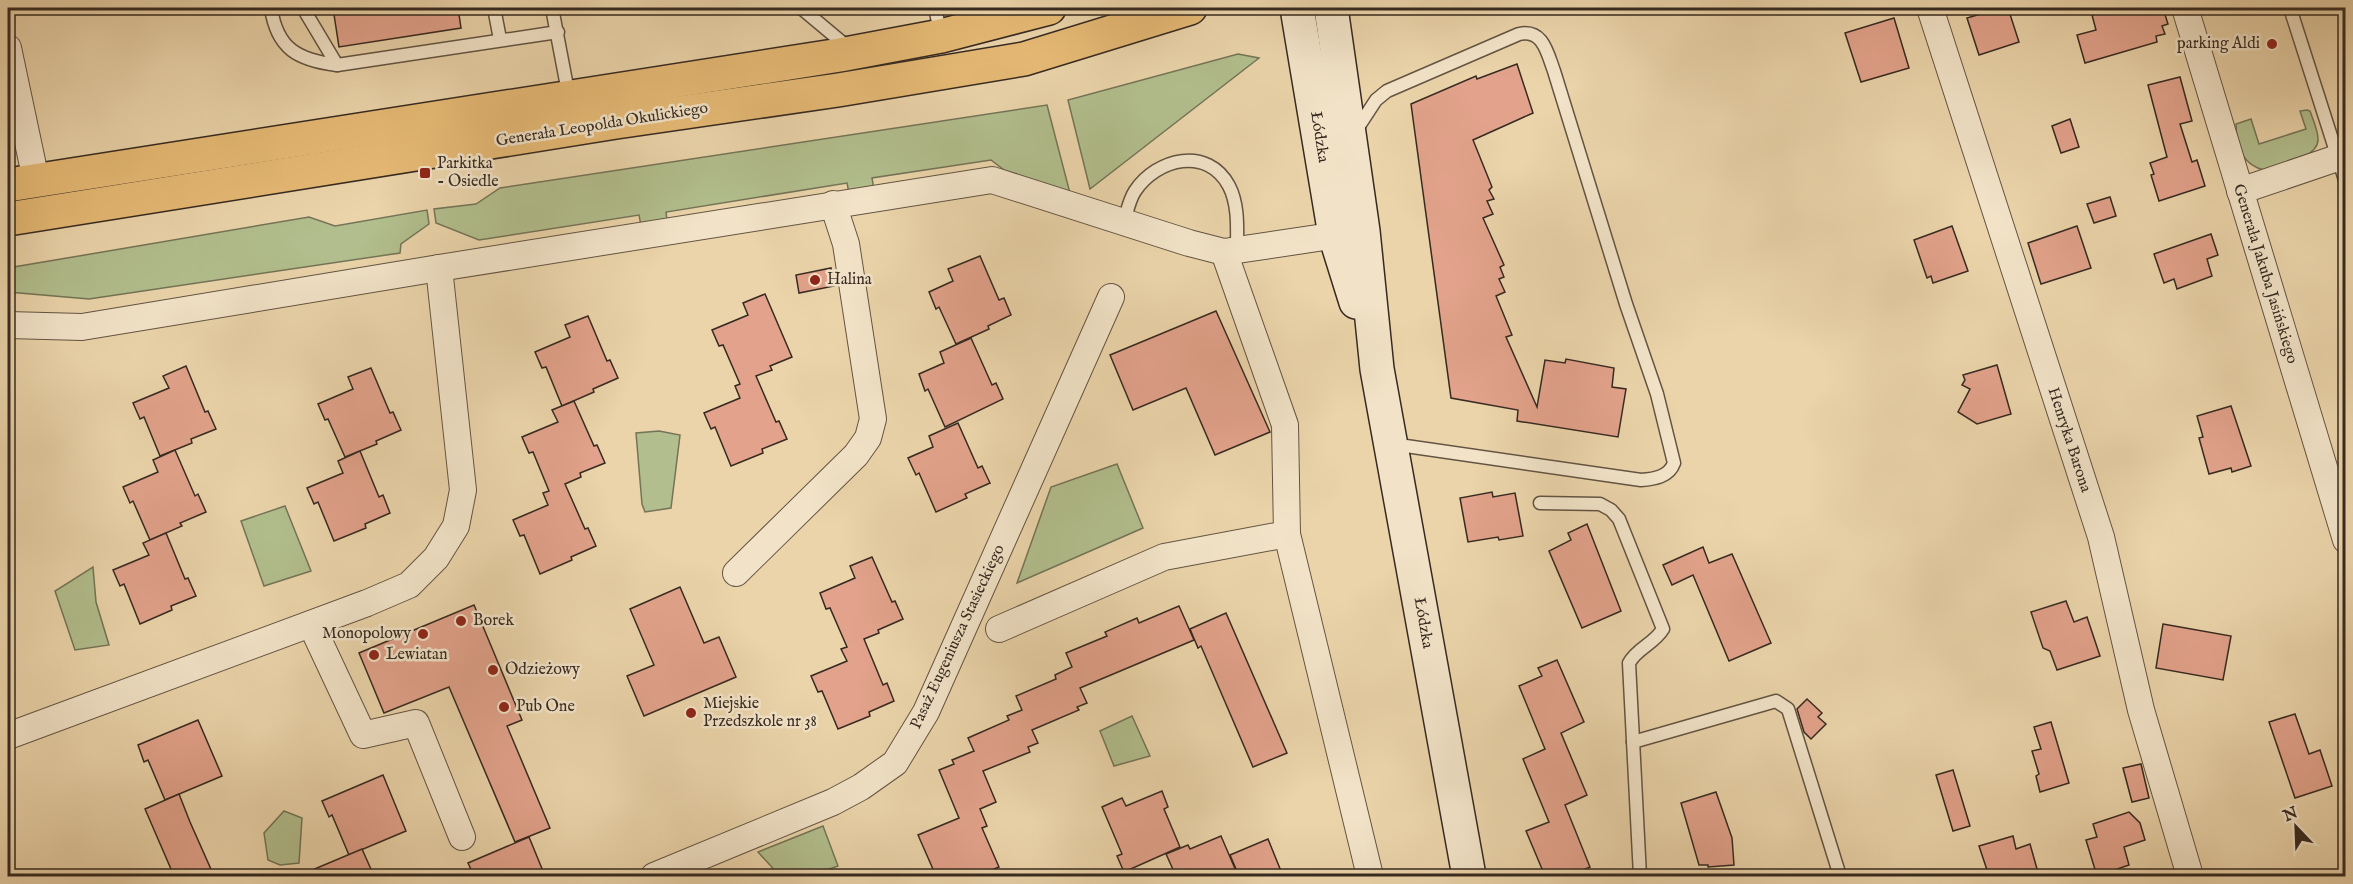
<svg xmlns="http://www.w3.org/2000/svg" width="2353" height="884" font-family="'IM FELL English',serif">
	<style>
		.green { fill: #b2be8d; stroke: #747457; stroke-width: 1.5 }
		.building { fill: #e2a28b; stroke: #362a21; stroke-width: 1.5 }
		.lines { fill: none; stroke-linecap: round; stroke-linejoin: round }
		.lane-casing { stroke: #635443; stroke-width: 15 }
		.street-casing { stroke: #635443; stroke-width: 28 }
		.secondary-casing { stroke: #362a21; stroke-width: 36 }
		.primary-casing { stroke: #362a21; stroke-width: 36 }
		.lane { stroke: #f2e3c8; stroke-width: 12 }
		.street { stroke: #f2e3c8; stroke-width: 26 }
		.secondary { stroke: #f2e3c8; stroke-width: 33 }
		.primary { stroke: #e6ba75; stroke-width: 33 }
		.poi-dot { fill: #8f2418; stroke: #f2e3c8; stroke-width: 2 }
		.labels { text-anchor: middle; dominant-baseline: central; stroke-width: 5; stroke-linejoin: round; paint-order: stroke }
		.poi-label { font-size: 16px; fill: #362a21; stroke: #f2e3c8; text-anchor: start }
		.street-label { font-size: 16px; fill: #362a21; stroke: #f2e3c8 }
	</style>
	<rect width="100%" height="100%" fill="#ebd4aa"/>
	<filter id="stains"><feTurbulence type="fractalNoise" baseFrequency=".00333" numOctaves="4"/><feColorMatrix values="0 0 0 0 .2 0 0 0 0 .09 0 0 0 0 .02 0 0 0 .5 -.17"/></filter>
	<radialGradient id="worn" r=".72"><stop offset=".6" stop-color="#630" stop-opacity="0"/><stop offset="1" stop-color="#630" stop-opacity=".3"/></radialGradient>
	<g class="green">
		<path d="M1238,54L1259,58L1090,189L1068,100Z"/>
		<path d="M1047,105L1070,193L1008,173L991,160L872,178L875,195L850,198L847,183L666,212L668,227L642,231L639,215L479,240L436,223L434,209L476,204L500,188Z"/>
		<path d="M2307,110L2310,111C2313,120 2318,130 2318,139C2319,158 2279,165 2264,170C2242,165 2236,145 2236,124L2251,119L2259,144L2306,129L2300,111Z"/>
		<path d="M427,210L429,224L401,244L400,253L89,299L8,292V268L309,217L335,226Z"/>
		<path d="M659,431L680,435L671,508L645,512L642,504L636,433Z"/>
		<path d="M1117,464L1143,528L1017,583L1051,487Z"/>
		<path d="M285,506L311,571L264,586L241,521Z"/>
		<path d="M93,567L96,602L109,645L75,650L55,591Z"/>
		<path d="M1132,716L1150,756L1114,766L1100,731Z"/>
		<path d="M284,811L302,818L299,863L280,865L268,860L264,833Z"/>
		<path d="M823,826L838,866L809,876H780L758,852Z"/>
	</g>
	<g class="building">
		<path d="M333,8H458L461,28L339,47Z"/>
		<path d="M2001,8H2008L2019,42L1979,55L1967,18Z"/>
		<path d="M2116,8L2117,12L2133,8H2163L2168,24L2162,26L2165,34L2156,36L2157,42L2085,63L2077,35L2096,30L2092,15Z"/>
		<path d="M1894,18L1909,68L1861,82L1845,33Z"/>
		<path d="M1517,64L1533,113L1473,140L1492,187L1489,190L1494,199L1487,201L1493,214L1483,218L1504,265L1500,267L1504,277L1499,279L1505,292L1496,296L1512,335L1506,337L1537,407L1545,360L1565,363L1566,359L1614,368L1612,387L1626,389L1618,437L1517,421L1518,410L1451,398L1411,104L1476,76L1477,79Z"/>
		<path d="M2180,77L2192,121L2180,124L2192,162L2197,160L2205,186L2159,201L2151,175L2154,174L2150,163L2167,157L2148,85Z"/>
		<path d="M2070,119L2079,147L2061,153L2052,126Z"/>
		<path d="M2110,197L2116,216L2094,223L2087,204Z"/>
		<path d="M1952,226L1968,271L1933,283L1931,276L1927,278L1914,240Z"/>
		<path d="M2077,226L2091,268L2041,284L2028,243Z"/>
		<path d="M2211,234L2218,255L2207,259L2212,276L2177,289L2174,279L2164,283L2154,254Z"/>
		<path d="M980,256L999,300L1004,298L1011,315L988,326L989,329L956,344L939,307L936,309L929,292L953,281L948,269Z"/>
		<path d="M831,268L834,286L799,293L796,275Z"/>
		<path d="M765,294L792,357L770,366L772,370L756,376L776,422L779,421L787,439L762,449L763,453L731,466L715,427L711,429L704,413L740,398L735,386L740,384L723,345L719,346L712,330L748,315L743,303Z"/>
		<path d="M1216,311L1270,432L1215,455L1186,388L1133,410L1110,355Z"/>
		<path d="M588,316L607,361L610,360L618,378L593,389L594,392L562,406L546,367L542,368L535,352L570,337L565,325Z"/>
		<path d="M971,338L992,385L996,383L1003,399L945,427L928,389L925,391L919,374L944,363L940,352Z"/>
		<path d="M1997,365L2011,414L1977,424L1958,412L1970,389L1962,385L1965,380L1963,375Z"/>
		<path d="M186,366L205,412L208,411L216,429L191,439L192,443L160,456L144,417L140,419L133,403L169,388L163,376Z"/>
		<path d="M371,368L390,413L393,412L401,430L376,441L377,444L345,457L328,419L325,420L318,404L353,389L348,377Z"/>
		<path d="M574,401L594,446L597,445L605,463L580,473L581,477L565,484L585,529L588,528L596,546L571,557L572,560L540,574L524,535L520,536L513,520L548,505L543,493L549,491L533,452L529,453L522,437L558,422L552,410Z"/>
		<path d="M2231,406L2251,466L2232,472L2231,468L2209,474L2199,438L2203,437L2197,416Z"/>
		<path d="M958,423L978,468L982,466L990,483L965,494L967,498L936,512L919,473L916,475L908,458L933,447L929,436Z"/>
		<path d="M175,450L195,496L198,494L206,512L180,523L182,526L150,540L133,501L130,503L123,487L158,472L153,460Z"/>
		<path d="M360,451L379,497L383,495L390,513L365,524L366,528L334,541L318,502L314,504L307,488L343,473L338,461Z"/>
		<path d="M1492,492L1493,497L1515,493L1523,536L1499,540L1498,537L1468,542L1460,498Z"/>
		<path d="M1587,524L1621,611L1582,628L1549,551L1571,540L1568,533Z"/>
		<path d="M166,533L185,579L188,578L196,596L171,606L172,610L140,624L124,584L120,586L113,570L149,555L143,543Z"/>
		<path d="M1703,547L1709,563L1732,554L1771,643L1729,661L1693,575L1672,585L1663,565Z"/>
		<path d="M872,557L892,602L895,601L903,619L878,630L879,633L864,639L883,685L887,683L894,701L869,712L870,716L838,729L822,691L818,692L811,676L847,661L841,649L847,647L830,608L826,609L820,593L855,578L850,566Z"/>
		<path d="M680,587L704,643L719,637L736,677L644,716L627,676L654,665L630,609Z"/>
		<path d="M2066,601L2074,622L2087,617L2100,656L2057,670L2050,651L2043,648L2031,612Z"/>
		<path d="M474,605L522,720L507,726L550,828L515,842L449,687L384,713L359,653Z"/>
		<path d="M1179,606L1194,640L1080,688L1087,703L1077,707L1079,710L1032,730L1038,743L1028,747L1030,752L983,771L996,802L980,809L987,826L982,828L999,867L977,876H936L918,835L959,818L939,770L954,764L952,760L974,751L968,738L1009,720L1007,716L1022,710L1016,696L1056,679L1055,675L1072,667L1066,653L1107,636L1105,632L1137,618L1139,623Z"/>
		<path d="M1226,613L1287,753L1253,767L1201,646L1198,648L1190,629Z"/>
		<path d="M2163,624L2231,636L2223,680L2156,668Z"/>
		<path d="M1557,660L1584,722L1561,733L1587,795L1565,805L1590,867L1569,876H1545L1526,831L1549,822L1523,759L1545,749L1519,686L1542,676L1538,668Z"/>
		<path d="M1807,699L1822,713L1818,717L1826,724L1811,739L1804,732L1797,709Z"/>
		<path d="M2295,714L2309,754L2320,750L2332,786L2295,798L2269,722Z"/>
		<path d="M198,720L222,776L165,800L148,760L144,762L138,745Z"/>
		<path d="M2051,722L2069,783L2040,792L2036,776L2039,774L2032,751L2041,749L2034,727Z"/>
		<path d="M2141,764L2149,798L2132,802L2123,768Z"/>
		<path d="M1953,770L1970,826L1953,831L1936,775Z"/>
		<path d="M383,775L406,831L349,855L332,815L329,817L322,801Z"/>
		<path d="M1162,791L1168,807L1164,809L1180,847L1124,872L1117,856L1122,854L1102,807L1122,798L1126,806Z"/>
		<path d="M1716,792L1732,838L1734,865L1708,867V865H1699L1681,803Z"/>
		<path d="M179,794L190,822L214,876H174L145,809Z"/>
		<path d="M2129,812L2140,823L2145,840L2124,847L2129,865L2097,876L2086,840L2097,837L2093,824Z"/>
		<path d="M1221,836L1236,871L1221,876H1176L1166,854L1188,845L1190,849Z"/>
		<path d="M2013,836L2016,849L2030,844L2039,876H1989L1979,846Z"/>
		<path d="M529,837L545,876H474L468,863Z"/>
		<path d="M1268,839L1283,876H1239L1230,855Z"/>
		<path d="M362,849L374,876H298Z"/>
	</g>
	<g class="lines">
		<defs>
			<g id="lane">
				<path d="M271,8C277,49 298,60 337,65"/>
				<path d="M303,8L337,65L558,32"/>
				<path d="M494,8L500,39"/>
				<path d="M552,8L569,97"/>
				<path d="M801,8L850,49"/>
				<path d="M935,8L941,36"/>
				<path d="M2290,8L2346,183"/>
				<path d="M1355,132L1376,100L1387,91L1519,34C1543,29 1547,52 1554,71L1626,304L1657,394L1674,463C1669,477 1654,479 1641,480L1392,444"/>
				<path d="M1124,222C1127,212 1129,200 1135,191C1157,158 1208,146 1229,186C1239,205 1237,230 1237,250"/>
				<path d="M1540,503L1600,504L1611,510L1619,519L1663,629C1654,644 1637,648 1629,663L1640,876"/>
				<path d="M1633,742L1776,701L1788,709L1840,876"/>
			</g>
			<g id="street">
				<path d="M1930,8L2101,537L2141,710L2190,876"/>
				<path d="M2185,8L2346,540"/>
				<path d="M8,48L36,180"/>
				<path d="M2240,191L2346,155"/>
				<path d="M1224,252L1285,425L1287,534L1370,876"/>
				<path d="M8,325L82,327L439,268L992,180L1189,243L1224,252L1351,233"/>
				<path d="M736,573L856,455L868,438L873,419L846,244L833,204"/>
				<path d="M311,624L363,735L416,723L462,837"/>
				<path d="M999,629L1164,557L1287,534"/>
				<path d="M8,736L367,603L409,585L436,558L456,526L463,490L439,268"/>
				<path d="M654,876L833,802L861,787L895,763L926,712L1111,297"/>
			</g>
			<g id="secondary">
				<path d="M1297,8L1335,235L1356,302"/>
				<path d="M1331,8L1363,231L1377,369L1469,876"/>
			</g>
			<g id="primary">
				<path d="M8,185L840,55L941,36L1049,8"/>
				<path d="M8,219L616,122L838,90L1024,59L1190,8"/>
			</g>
		</defs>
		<use href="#lane" class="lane-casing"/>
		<use href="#street" class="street-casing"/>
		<use href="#secondary" class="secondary-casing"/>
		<use href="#primary" class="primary-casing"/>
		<use href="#lane" class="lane"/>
		<use href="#street" class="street"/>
		<use href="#secondary" class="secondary"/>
		<use href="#primary" class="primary"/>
	</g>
	<g class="poi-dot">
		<circle cx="2272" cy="44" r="6"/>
		<rect x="419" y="167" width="12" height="12" rx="3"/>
		<circle cx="815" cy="280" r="6"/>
		<circle cx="461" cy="621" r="6"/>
		<circle cx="423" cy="634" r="6"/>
		<circle cx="374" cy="655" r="6"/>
		<circle cx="493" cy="670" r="6"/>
		<circle cx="504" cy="707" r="6"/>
		<circle cx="691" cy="713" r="6"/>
	</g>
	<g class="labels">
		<g class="poi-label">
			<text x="2260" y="44" text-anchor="end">parking Aldi</text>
			<text x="437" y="164">Parkitka<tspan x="437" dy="18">- Osiedle</tspan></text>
			<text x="827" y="280">Halina</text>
			<text x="473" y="621">Borek</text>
			<text x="411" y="634" text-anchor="end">Monopolowy</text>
			<text x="386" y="655">Lewiatan</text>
			<text x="505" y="670">Odzieżowy</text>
			<text x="703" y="704">Miejskie<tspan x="703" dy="18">Przedszkole nr 38</tspan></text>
			<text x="516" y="707">Pub One</text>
		</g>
		<g class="street-label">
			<text transform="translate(602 125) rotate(-9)">Generała Leopolda Okulickiego</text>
			<text transform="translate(1319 137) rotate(81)">Łódzka</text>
			<text transform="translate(2265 274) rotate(73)">Generała Jakuba Jasińskiego</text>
			<text transform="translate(2069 440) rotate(72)">Henryka Barona</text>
			<text transform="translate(1423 623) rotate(80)">Łódzka</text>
			<text transform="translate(958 637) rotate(-65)">Pasaż Eugeniusza Stasieckiego</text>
		</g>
	</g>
	<rect width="2353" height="884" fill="none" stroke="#ebd4aa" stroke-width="30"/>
	<rect x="9" y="9" width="2335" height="866" fill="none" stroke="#362a21" stroke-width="3"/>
	<rect x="15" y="15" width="2323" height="854" fill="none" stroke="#362a21" stroke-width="1.5"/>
	<g transform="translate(2296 827) rotate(337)" stroke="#f2e3c8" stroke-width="4.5" paint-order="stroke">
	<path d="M0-4.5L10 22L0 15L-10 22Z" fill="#362a21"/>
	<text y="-9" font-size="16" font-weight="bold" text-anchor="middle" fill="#362a21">N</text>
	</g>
	<rect width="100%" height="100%" filter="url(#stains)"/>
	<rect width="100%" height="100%" fill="url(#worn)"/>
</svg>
